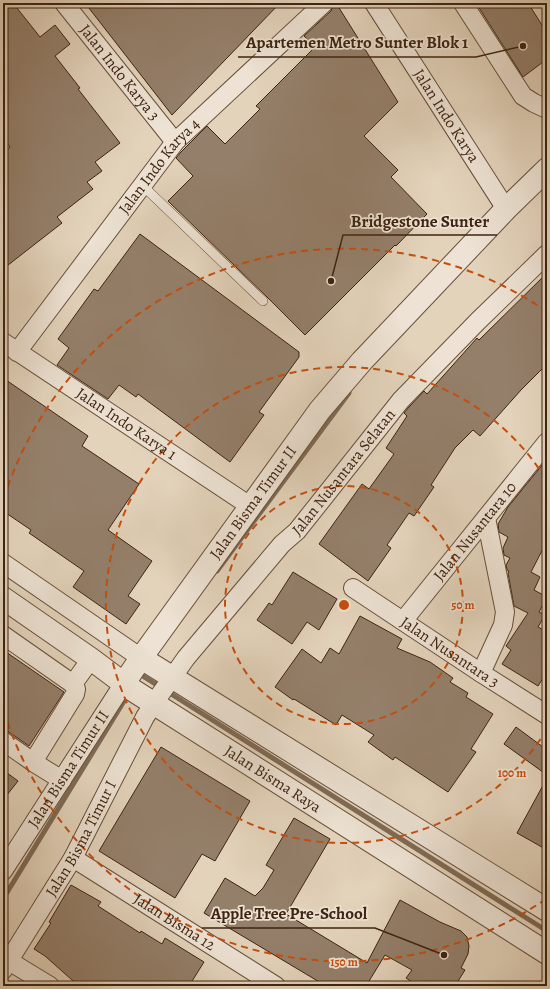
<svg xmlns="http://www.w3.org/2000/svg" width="550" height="989" font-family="Alegreya,serif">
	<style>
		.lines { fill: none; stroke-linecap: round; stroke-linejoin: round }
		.stream { stroke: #7f6a55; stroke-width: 5 }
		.building { fill: #947f6a; stroke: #3e2412 }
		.service-casing { stroke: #67503c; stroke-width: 10 }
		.minor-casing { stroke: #67503c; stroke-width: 20 }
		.tertiary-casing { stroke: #67503c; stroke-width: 24 }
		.service { stroke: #ede2d3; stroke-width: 9 }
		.minor { stroke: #ede2d3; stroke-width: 18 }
		.tertiary { stroke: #ede2d3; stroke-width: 22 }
		.ring { fill: none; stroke: #c64e0d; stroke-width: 2; stroke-dasharray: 7 5 }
		.labels { text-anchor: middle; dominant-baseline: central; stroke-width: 3.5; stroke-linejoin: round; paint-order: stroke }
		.street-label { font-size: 16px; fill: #3e2412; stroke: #ede2d3 }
		.centre { fill: #c64e0d; stroke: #ede2d3; stroke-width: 2 }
		.ring-label { font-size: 12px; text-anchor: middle; font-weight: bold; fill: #c64e0d; stroke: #ede2d3; stroke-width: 3.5; stroke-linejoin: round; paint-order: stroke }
		.leader { fill: none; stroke: #3e2412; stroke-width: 1.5 }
		.callout-dot { fill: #3e2412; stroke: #ede2d3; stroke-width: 1.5 }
		.callout-label { font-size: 17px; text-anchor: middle; font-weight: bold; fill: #3e2412; stroke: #ede2d3; stroke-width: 3.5; stroke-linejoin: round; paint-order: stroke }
	</style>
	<rect width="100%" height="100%" fill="#e3d3bb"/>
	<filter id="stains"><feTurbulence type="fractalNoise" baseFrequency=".005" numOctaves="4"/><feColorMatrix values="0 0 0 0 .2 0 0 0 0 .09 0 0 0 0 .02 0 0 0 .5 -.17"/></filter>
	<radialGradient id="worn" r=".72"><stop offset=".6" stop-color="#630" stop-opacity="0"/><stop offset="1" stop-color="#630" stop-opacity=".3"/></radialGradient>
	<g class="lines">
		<g class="stream">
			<path d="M217,571L349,393"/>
			<path d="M141,675L547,931"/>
			<path d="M3,899L129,693"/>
		</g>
	</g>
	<g class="building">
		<path d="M3,3H13L40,37L55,25L70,44L55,56L80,88L78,89L120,143L95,162L102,171L87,182L93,189L57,217L62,223L3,269V153L10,147L3,138Z"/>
		<path d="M85,3H280L172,115Z"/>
		<path d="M334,3H336L398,102L364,136L398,170L391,177L427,214L396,246L395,245L305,335L267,297L168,201L193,176L176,158L181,152L207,126L225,144L260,109L256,106L315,47L304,36L331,11Z"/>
		<path d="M476,3H528L547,33V59L523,77Z"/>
		<path d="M140,234L299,352V357L259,412L264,415L230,462L138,394L136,397L119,385L108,399L57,365L69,348L58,339L94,289L98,291Z"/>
		<path d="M547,273V364L521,390L480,436L473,430L455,448L431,485L434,487L414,516L409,513L387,545L391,548L368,581L319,544L362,484L369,489L394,454L386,448L407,416L404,413L409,407L424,391L427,394L477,338L479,340Z"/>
		<path d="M3,378L88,436L82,446L139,484L108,530L152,561L128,596L140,604L126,624L73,587L84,571L29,533L31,530L3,511Z"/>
		<path d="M547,459V541L531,572L540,577L534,590L547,597L539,612L545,615L538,627L547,632V672L538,686L502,664L511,650L506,646L528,613L514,606L508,573L509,571L507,570L506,565L510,558L504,555L503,548L508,537L499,532L498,524L508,507Z"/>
		<path d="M293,572L337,599L319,630L307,622L292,644L257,620L269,603L272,605Z"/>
		<path d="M360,616L402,639L397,648L430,662L453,678L450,682L468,693L466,697L493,714L471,749L476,752L448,792L395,757L393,760L368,742L374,735L342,715L336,725L294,699L293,700L275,687L302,649L321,663L330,648L339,654Z"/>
		<path d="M3,650L64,692L29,746L9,732L3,731Z"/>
		<path d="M516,727L547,750V775L504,744Z"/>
		<path d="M161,747L250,801L215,861L202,854L175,898L99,851Z"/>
		<path d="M3,770L18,781L3,800Z"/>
		<path d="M547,778V850L517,833Z"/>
		<path d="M294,818L330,839L286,914L367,963L400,900L440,922L461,931L467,937L469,946L468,954L461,968L465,970L455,986H418L406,978L412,970L385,955L366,986H326L204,913L225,878L255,896L263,888L274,870L266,865Z"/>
		<path d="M71,885L101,902L98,906L140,933L141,931L162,944L165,938L204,962L189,986H80L72,980L45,956L34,949L51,923L49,922Z"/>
	</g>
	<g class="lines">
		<defs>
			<path id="service" d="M142,185L263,301"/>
			<g id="minor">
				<path id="s1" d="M64,3L175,142"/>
				<path id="s2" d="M374,3L506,209"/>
				<path d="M463,3L523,96L534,103L547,109"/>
				<path id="s3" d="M3,342L250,506"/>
				<path id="s4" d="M17,352L175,142L324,3"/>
				<path d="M3,563L141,658"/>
				<path id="s5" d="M353,588L481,673L547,715"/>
				<path id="s6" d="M403,621L547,442"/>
				<path d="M3,635L73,684L76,689L75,694L33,762L3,741"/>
				<path d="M481,673L503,625L505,612L486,518"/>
				<path d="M73,684L91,659"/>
				<path d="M33,762L62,780"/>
				<path id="s7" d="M73,858L276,986"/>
				<path id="s8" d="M3,871L124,683"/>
				<path d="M9,961L50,986"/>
				<path id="s9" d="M3,970L73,858L145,717L154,703L186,658L282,544L297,531L401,400L478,321L547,254"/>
			</g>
			<g id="tertiary">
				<path id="s10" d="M3,598L91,659L131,689L547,953"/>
				<path d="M141,658L547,910"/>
				<path id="s11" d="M124,683L141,658L320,410L362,361L506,209L547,169"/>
			</g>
		</defs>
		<use href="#service" class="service-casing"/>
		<use href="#minor" class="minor-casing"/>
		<use href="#tertiary" class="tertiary-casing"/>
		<use href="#service" class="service"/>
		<use href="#minor" class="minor"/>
		<use href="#tertiary" class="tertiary"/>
	</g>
	<g class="ring">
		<circle cx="344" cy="605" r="119"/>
		<path d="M547 729A238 238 0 1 1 547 481"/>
		<path d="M546 899A357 357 0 0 1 4 712M4 498A357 357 0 0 1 546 311"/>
	</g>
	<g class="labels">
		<g class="street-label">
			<text stroke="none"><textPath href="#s1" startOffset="89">Jalan Indo Karya 3</textPath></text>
			<text stroke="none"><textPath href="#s2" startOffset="134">Jalan Indo Karya</textPath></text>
			<text stroke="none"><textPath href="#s4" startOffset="234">Jalan Indo Karya 4</textPath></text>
			<text stroke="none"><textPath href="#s3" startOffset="148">Jalan Indo Karya 1</textPath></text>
			<text stroke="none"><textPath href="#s9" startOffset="606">Jalan Nusantara Selatan</textPath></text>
			<text stroke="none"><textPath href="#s11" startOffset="222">Jalan Bisma Timur II</textPath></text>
			<text stroke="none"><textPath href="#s6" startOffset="115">Jalan Nusantara 10</textPath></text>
			<text stroke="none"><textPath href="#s5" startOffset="116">Jalan Nusantara 3</textPath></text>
			<text stroke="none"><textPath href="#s8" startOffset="121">Jalan Bisma Timur II</textPath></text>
			<text stroke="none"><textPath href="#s10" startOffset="325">Jalan Bisma Raya</textPath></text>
			<text stroke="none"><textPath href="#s9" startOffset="153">Jalan Bisma Timur I</textPath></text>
			<text stroke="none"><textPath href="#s7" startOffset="120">Jalan Bisma 12</textPath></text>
		</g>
	</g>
	<circle cx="344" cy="605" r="6" class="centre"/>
	<g class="ring-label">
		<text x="463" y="609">50 m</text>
		<text x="512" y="777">100 m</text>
		<text x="344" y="966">150 m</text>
	</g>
	<path class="leader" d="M523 46L476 57H238M331 281L343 235H497M444 955L375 928H202"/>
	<g class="callout-dot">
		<circle cx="523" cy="46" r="4"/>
		<circle cx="331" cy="281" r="4"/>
		<circle cx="444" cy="955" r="4"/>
	</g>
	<g class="callout-label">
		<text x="357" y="48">Apartemen Metro Sunter Blok 1</text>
		<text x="420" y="227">Bridgestone Sunter</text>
		<text x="289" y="919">Apple Tree Pre-School</text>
	</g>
	<rect width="550" height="989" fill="none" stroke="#e3d3bb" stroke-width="16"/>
	<rect x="4" y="4" width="542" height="981" fill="none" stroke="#3e2412" stroke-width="2"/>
	<rect x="8" y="8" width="534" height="973" fill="none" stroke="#3e2412"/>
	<rect width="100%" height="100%" filter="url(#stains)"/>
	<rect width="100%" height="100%" fill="url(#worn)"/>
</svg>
